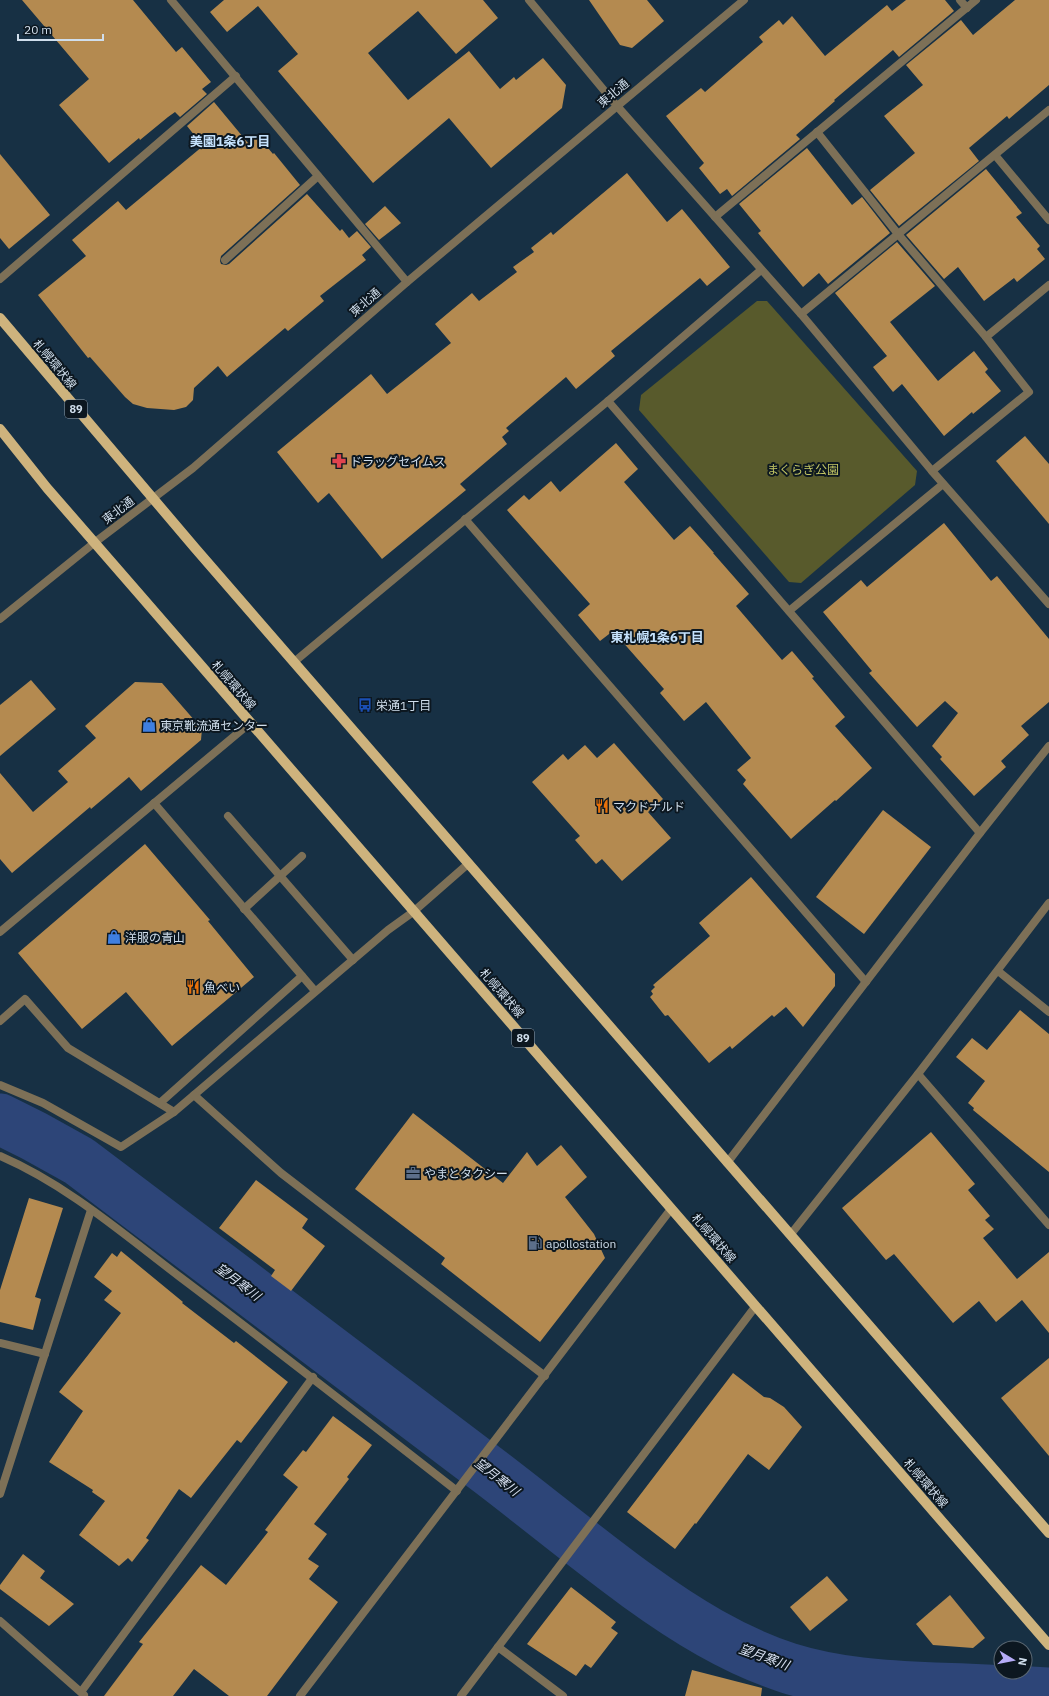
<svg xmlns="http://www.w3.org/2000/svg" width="1049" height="1696" font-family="'IBM Plex Sans','Noto Sans JP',sans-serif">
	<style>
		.green { fill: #585a2c }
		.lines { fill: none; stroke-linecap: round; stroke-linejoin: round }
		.river { stroke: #2d4578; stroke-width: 51 }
		.building { fill: #b48a50 }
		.service { stroke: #7d7057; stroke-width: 8 }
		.minor { stroke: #7d7057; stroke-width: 8 }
		.tertiary { stroke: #7d7057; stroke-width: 8 }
		.primary { stroke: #ceb37d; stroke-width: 10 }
		.labels { text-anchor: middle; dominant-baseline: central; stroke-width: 4; stroke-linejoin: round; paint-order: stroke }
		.shield { fill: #0c1720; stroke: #95a2af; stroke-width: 1 }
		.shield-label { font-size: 11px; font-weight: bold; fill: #d0deec }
		.street-label { font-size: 12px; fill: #d0deec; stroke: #0c1720 }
		.poi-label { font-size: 12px; fill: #d0deec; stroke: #0c1720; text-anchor: start }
		.park-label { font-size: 12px; fill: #c3c664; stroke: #0c1720 }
		.neighbourhood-label { font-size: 13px; font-weight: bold; fill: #c6e3fe; stroke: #0c1720 }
		.water-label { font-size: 13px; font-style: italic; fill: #d8e1f1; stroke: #0c1720 }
	</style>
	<rect width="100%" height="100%" fill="#173044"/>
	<path class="green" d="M757,301H767L917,471L915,485L801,583L789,582L639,410L641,395Z"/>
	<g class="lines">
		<path class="river" d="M0,1119L34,1136L79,1161C216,1264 353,1367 489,1471C539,1509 587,1549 638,1586C685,1620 733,1650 788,1668C836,1683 885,1686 935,1688C973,1689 1011,1691 1049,1693"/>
	</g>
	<g class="building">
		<path d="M22,0H133L176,52L182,47L211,82L202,89L207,94L180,117L175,112L168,117L140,140L139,138L109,163L59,105L89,79Z"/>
		<path d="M224,0H483L498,18L456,54L418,11L368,53L408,100L469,51L500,89L514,77L516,80L543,58L566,85L562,108L491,168L449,118L373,183L278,71L298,54L258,6L227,32L210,12Z"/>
		<path d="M589,0H647L664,21L632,48L620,45Z"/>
		<path d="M906,0H945L954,11L899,57L893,50L834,100L835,101L796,135L800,139L732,196L727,189L720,194L699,168L704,163L666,116L701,88L705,92L763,42L759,37L779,20L783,25L792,16L825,56L887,5L892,11Z"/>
		<path d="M1015,0H1049V85L1009,119L1007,116L969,148L979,161L899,226L870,190L915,153L884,116L923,85L906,65L961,20L973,35Z"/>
		<path d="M214,102L248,143L258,136L273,154L274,153L300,185L221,256L220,261L221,264L226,265L229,264L307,194L340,231L342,229L349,238L357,231L371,247L362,255L366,260L320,296L324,301L288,331L285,328L227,377L218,366L194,388L193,400L186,407L174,410L147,408L133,404L125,397L90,357L88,358L38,295L86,256L72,240L118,201L126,210L203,146L187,126Z"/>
		<path d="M807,148L852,205L862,197L890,233L828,284L819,273L803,287L758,233L761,231L739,204Z"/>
		<path d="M0,154L50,215L9,249L0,238Z"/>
		<path d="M986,169L1022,213L1016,217L1040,246L1037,249L1045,259L1017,282L1014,278L984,301L958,267L944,279L906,235Z"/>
		<path d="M627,173L667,222L682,209L730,267L707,286L700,278L611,351L615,356L576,389L566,377L506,428L509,431L502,437L507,444L460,484L466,490L382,559L329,493L318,503L277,452L371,374L387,394L451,343L435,324L472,293L479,301L517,272L513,267L534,252L531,248L551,232L553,235Z"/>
		<path d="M385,206L401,223L379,240L365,224Z"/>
		<path d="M897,242L935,286L890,322L938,381L974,351L988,369L985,372L1001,391L973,414L972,412L944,436L902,384L893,392L873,367L887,356L835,293Z"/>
		<path d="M1025,436L1049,464V524L996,461Z"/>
		<path d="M616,443L638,469L624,482L674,540L690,526L714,553H713L749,594L736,606L782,660L792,651L814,677L812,678L845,717L835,726L872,768L836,801L835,800L791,839L743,784L746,780L737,770L751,758L706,702L684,721L660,693L664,689L613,631L600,641L578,615L590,604L507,510L524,495L529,500L551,481L560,492Z"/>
		<path d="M944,523L991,581L997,576L1049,639V702L1021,726L1029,735L1001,761L1006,767L974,796L940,759L942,757L932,746L958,713L945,701L917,727L869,673L872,671L823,612L861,580L867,587Z"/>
		<path d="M31,680L56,709L0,756V705Z"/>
		<path d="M135,682L162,683L202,729L201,740L141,791L129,777L91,809L90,807L12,873L0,859V773L33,812L68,782L58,771L96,738L85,726Z"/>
		<path d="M614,743L663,799L648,812L671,838L622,881L602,859L596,864L575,840L580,836L532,782L563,754L568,760L585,745L597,758Z"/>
		<path d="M883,810L931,847L864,934L816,897Z"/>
		<path d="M145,844L210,920L208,921L254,977L172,1046L126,992L82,1029L18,953Z"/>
		<path d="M751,877L835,974V986L803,1027L786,1007L774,1017L772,1015L732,1049L730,1046L709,1063L668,1015L665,1016L650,997L653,994L651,991L655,987L653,985L710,936L699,923Z"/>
		<path d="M1020,1010L1049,1034V1172L973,1110L974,1108L968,1103L985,1081L956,1057L972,1038L987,1050Z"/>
		<path d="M413,1113L503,1183L527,1152L537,1166L561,1145L587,1177L565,1197L594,1234L605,1258L540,1342L441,1264L445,1258L355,1189Z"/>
		<path d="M931,1132L975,1184L968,1190L990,1216L985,1220L994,1229L983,1238L1017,1279L1049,1252V1333L1022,1300L996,1322L979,1301L953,1323L894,1254L886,1260L842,1208Z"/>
		<path d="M256,1180L308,1219L302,1228L325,1246L291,1291L271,1276L275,1270L219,1228Z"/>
		<path d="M29,1198L63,1208L35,1297L41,1299L33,1330L0,1322V1290Z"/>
		<path d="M121,1251L183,1302L182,1303L234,1343L236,1341L288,1382L241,1443L237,1440L191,1498L179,1489L146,1538L149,1540L132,1562L128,1558L119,1566L79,1535L105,1501L92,1492L93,1490L49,1462L83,1411L59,1392L121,1313L104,1300L112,1291L94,1277L112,1253L117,1257Z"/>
		<path d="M1049,1358V1456L1001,1398Z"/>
		<path d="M733,1373L764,1397L770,1398L784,1407L802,1427L769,1470L748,1454L696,1524L695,1523L675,1549L627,1512Z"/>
		<path d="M333,1416L372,1445L347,1477L349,1479L314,1524L327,1534L308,1559L319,1566L309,1579L338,1602L267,1696H229L194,1669L173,1696H104L143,1644L139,1642L201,1565L226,1585L268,1532L265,1530L298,1487L283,1475L303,1450L306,1452Z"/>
		<path d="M23,1554L45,1571L40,1578L74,1604L49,1626L0,1589V1585Z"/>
		<path d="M827,1576L848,1600L810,1631L790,1607Z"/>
		<path d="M571,1587L616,1622L611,1628L618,1633L591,1668L585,1664L576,1676L527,1644Z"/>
		<path d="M950,1595L985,1638L973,1648L933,1645L916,1624Z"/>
		<path d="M692,1670L762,1688L761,1696H685Z"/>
	</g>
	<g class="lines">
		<g class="service">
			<path d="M225,260L318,176"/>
			<path d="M154,803L315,991"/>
			<path d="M228,816L353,960"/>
			<path d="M244,909L302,856"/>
			<path d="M0,1021L25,999L68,1048L174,1112"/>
			<path d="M160,1103L302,976"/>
		</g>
		<g class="minor">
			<path d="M171,0L407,282"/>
			<path d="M960,0L967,8"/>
			<path d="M617,106L801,314L932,471L1049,604"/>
			<path d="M817,132L898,234L986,337"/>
			<path d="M995,155L1049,220"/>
			<path d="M715,217L976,0"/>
			<path d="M0,279L236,76"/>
			<path d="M801,314L1049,110"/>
			<path d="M608,401L980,833"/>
			<path d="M932,471L1029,392L986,337L1049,285"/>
			<path d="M465,519L866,982"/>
			<path d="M789,611L943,484"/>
			<path d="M294,662L608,401L761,270"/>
			<path d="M0,932L250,723"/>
			<path d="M998,971L1049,1012"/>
			<path d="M918,1074L1049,1225"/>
			<path d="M0,1085L43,1103L121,1147L174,1112L388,930L413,912L469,863"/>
			<path d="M194,1095L281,1173L545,1376"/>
			<path d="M0,1156C67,1185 122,1233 180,1277C273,1347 365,1419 457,1491"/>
			<path d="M727,1163L980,833L1049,746"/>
			<path d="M791,1234L918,1074L1049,903"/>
			<path d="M0,1343L45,1354"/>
			<path d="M0,1494L91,1210"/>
			<path d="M0,1621L84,1695"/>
			<path d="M498,1647L563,1696"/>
			<path d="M81,1692L313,1377"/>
			<path d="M300,1696L671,1209"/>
			<path d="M461,1696L755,1307"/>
		</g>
		<g class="tertiary">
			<path d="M529,0L617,106"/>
			<path d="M0,619L94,543L193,468L407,282L744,0"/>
		</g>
		<g class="primary">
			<path d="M0,318L195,548L1049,1533"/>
			<path d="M0,429L47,488L140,595L1049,1645"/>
		</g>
	</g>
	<defs>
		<symbol id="pharmacy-bare" viewBox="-9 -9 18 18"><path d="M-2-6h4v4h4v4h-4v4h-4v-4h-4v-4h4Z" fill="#e0444e" stroke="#0c1720" stroke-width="2.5" paint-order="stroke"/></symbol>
		<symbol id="bus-bare" viewBox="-9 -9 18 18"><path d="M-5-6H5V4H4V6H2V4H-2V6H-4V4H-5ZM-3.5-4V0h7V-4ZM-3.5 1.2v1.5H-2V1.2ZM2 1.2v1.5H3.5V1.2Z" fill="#1a4fb4" stroke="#0c1720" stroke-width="2.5" paint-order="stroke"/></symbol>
		<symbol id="shop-bare" viewBox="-9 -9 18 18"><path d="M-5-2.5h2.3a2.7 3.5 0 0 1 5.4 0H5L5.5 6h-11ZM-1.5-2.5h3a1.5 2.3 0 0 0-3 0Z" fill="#3f7fe0" stroke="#0c1720" stroke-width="2.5" paint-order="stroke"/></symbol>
		<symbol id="restaurant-bare" viewBox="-9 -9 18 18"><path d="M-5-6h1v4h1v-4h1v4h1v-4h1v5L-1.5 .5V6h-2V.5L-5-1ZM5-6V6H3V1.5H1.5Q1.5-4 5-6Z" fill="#e8710a" stroke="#0c1720" stroke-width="2.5" paint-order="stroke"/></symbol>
		<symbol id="office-bare" viewBox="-9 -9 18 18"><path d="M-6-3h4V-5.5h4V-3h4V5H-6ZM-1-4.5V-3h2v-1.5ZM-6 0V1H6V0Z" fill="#5c6f8a" stroke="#0c1720" stroke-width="2.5" paint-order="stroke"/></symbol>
		<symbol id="fuel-bare" viewBox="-9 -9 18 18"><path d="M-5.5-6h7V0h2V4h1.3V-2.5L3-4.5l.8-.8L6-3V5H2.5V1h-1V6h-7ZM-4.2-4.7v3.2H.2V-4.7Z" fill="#5c6f8a" stroke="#0c1720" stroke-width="2.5" paint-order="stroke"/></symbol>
	</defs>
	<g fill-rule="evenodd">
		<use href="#pharmacy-bare" x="329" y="451" width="20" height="20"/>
		<use href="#bus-bare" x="355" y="695" width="20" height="20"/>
		<use href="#shop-bare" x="139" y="715" width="20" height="20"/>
		<use href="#restaurant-bare" x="592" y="796" width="20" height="20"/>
		<use href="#shop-bare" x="104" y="927" width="20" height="20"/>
		<use href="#restaurant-bare" x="183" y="977" width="20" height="20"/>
		<use href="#office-bare" x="403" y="1163" width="20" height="20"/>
		<use href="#fuel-bare" x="525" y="1233" width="20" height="20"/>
	</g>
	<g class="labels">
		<g class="shield">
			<rect x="65" y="400" width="22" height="18" rx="3"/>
			<rect x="512" y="1029" width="22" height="18" rx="3"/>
		</g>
		<g class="shield-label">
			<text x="76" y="409">89</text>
			<text x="523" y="1038">89</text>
		</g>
		<g class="street-label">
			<text transform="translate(613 93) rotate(-40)">東北通</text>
			<text transform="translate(365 302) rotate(-41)">東北通</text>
			<text transform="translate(55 364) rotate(50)">札幌環状線</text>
			<text transform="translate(118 510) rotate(-37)">東北通</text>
			<text transform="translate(234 685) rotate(49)">札幌環状線</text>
			<text transform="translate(502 993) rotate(49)">札幌環状線</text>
			<text transform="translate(714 1238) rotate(49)">札幌環状線</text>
			<text transform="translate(926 1483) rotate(49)">札幌環状線</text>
		</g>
		<g class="poi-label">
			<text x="350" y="461">ドラッグセイムス</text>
			<text x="376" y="705">栄通1丁目</text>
			<text x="160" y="725">東京靴流通センター</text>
			<text x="613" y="806">マクドナルド</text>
			<text x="125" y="937">洋服の青山</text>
			<text x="204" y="987">魚べい</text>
			<text x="424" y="1173">やまとタクシー</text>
			<text x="546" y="1243">apollostation</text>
		</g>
		<g class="park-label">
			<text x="803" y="469">まくらぎ公園</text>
		</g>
		<g class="neighbourhood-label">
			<text x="230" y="141">美園1条6丁目</text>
			<text x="657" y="637">東札幌1条6丁目</text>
		</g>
		<g class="water-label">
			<text transform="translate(238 1282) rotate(37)">望月寒川</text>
			<text transform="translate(497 1477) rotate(38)">望月寒川</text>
			<text transform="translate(764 1657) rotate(20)">望月寒川</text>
		</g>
	</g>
	<g transform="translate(1013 1660) rotate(100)"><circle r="19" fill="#0c1720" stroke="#5a6772"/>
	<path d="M0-3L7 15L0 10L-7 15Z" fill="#b6acf8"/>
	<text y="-6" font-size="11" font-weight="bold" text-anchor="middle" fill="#d0deec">N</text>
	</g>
	<path d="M18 34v6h85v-6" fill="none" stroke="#d0deec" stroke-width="2"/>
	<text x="24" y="34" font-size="12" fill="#d0deec" stroke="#0c1720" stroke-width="3" paint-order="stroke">20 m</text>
</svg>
